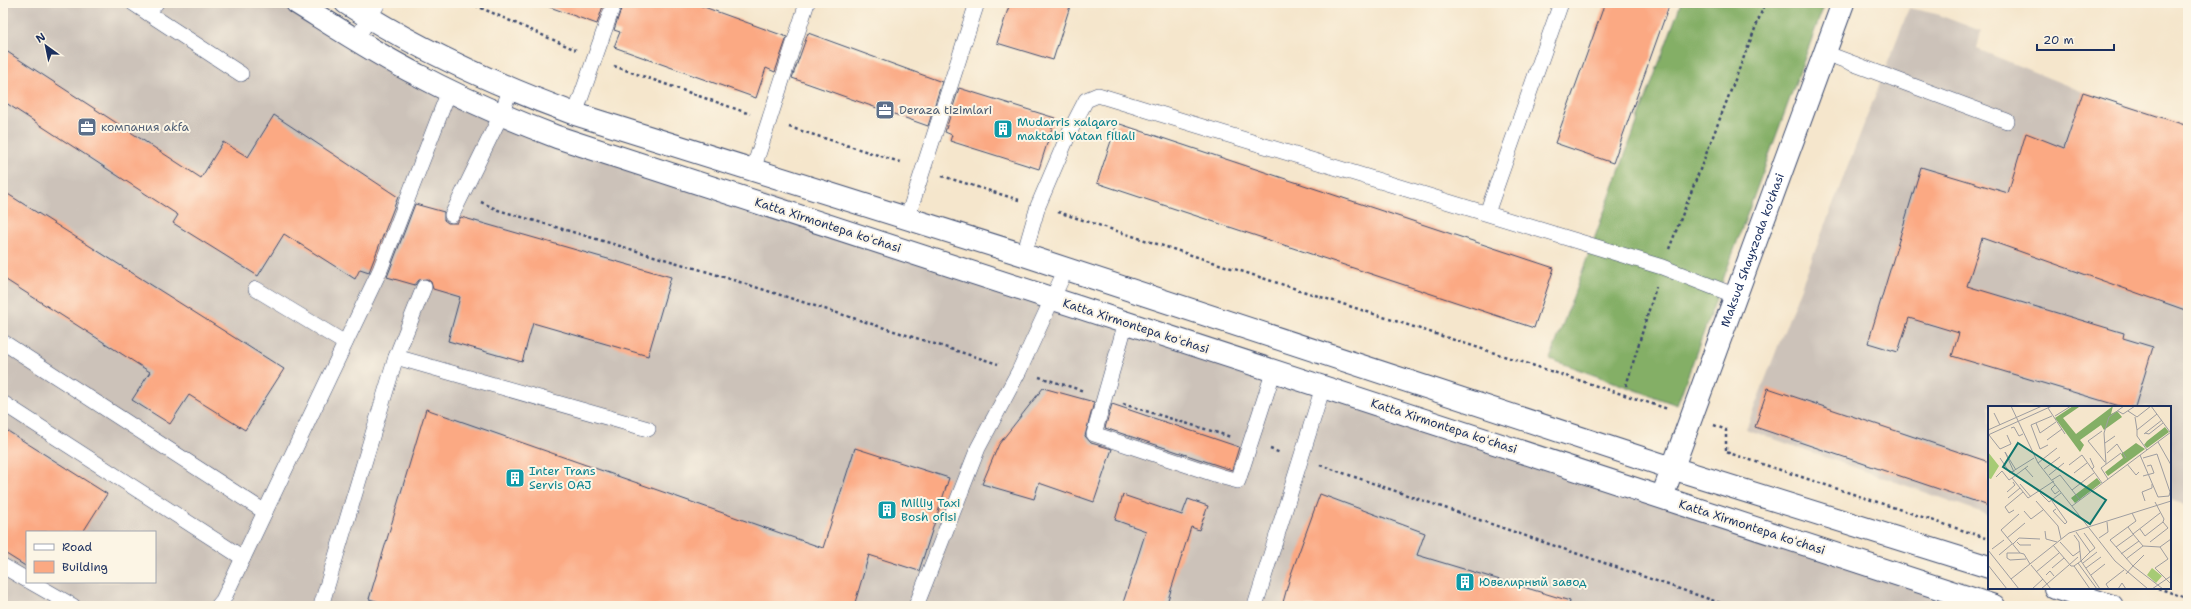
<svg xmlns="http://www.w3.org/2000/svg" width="2191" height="609" font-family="'Shantell Sans',sans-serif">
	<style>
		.industrial { fill: #ccc2b9; fill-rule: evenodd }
		.forest { fill: #84af66; stroke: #506f62 }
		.building { fill: #fba983 }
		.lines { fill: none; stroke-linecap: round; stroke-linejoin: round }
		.service-casing { stroke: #3c4a6e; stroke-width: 16 }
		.tertiary-casing { stroke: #3c4a6e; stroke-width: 24 }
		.secondary-casing { stroke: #3c4a6e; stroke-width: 24 }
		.path { stroke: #3c4a6e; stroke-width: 2.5; stroke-dasharray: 3 3; stroke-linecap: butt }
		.service { stroke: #fff; stroke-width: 15 }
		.tertiary { stroke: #fff; stroke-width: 22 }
		.secondary { stroke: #fff; stroke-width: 22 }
		.labels { text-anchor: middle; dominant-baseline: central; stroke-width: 4; stroke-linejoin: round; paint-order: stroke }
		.service-label { font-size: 12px; fill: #4e5e75; stroke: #fcf5e5; text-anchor: start }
		.culture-label { font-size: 12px; fill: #0d838f; stroke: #fcf5e5; text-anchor: start }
		.street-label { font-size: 12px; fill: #1b2f5e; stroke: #fcf5e5 }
		.inset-road { fill: none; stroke: #9e9da0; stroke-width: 1 }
		.view { fill: #0f766e; fill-opacity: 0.15; stroke: #0f766e; stroke-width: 2 }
		.inset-edge { fill: none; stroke: #1b2f5e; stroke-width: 2 }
	</style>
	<rect width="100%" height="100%" fill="#fcf5e5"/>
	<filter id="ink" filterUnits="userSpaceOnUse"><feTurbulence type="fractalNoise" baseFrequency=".025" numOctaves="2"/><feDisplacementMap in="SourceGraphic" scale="8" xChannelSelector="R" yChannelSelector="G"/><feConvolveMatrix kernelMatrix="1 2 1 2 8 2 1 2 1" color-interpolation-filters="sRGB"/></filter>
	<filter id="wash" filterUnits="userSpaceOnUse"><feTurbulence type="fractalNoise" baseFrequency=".012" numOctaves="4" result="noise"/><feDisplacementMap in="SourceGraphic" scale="16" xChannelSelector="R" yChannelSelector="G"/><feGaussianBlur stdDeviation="0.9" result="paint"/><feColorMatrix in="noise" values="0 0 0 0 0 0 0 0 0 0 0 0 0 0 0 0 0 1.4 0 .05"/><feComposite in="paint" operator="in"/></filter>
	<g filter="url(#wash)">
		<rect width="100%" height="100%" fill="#f5e6cc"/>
		<g class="industrial">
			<path d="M3,3H297L449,91L1994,606H3ZM27,532H155V582H27Z"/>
			<path d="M1909,8L1936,14L1981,31L1977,49L2083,92L2188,126V506L2170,500V407H1989V515L1746,429Z"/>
		</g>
		<path class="forest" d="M1681,3H1825L1677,405L1550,359Z"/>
		<g id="blocks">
			<g class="building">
				<path d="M547,3H604L597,24L547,6Z"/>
				<path d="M623,3H693L787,37L775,72L766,68L756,98L614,47L620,32L614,30Z"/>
				<path d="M1010,3H1071L1053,60L997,43Z"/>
				<path d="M1605,3H1670L1613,163L1555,143Z"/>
				<path d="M808,33L942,82L928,126L792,78Z"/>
				<path d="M3,49L201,178L223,142L248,157L274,115L398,197L369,272L360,269L355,279L284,234L258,276L173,223L178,215L3,101Z"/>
				<path d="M959,88L1055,118L1039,169L950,141L952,135L945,132Z"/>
				<path d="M2083,92L2188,126V311L1982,238L1967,286L2124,333L2123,338L2153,347L2135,407H2123L1952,356L1959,333L1909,318L1898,352L1868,343L1921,167L2008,193L2026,133L2064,148Z"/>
				<path d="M1117,123L1554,268L1534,328L1097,183Z"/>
				<path d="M3,191L284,369L245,430L189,395L170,424L132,400L150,372L3,278Z"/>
				<path d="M415,204L444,212V220L448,223H457L461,217L671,277L648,356L533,323L522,362L448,341L460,297L433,289L431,282L427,279L419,280L415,285L387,277Z"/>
				<path d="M1043,388L1094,402L1085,436L1091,443L1112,449L1094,502L1039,483L1034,499L982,484L999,444Z"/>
				<path d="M1768,388L1989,462V506L1755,427Z"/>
				<path d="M1112,404L1239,447L1232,470L1105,428Z"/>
				<path d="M426,409L823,548L855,448L949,478L919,571L869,555L854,606H394L369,599Z"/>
				<path d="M3,428L107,494L83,532H27V567L3,552Z"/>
				<path d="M1320,494L1425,533L1417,555L1570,601L1569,606H1282L1290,577Z"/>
				<path d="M1123,495L1182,515L1188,499L1208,506L1199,530L1191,527L1166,606H1122L1146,531L1115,520Z"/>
			</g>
		</g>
	</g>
	<g filter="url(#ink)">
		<use href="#blocks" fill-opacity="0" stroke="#3c4a6e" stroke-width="1"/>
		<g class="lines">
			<defs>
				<g id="service">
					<path d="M133,3L148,13L156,3"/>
					<path d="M148,13L241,74"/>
					<path d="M356,40L378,3"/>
					<path d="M1825,53L2007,121"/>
					<path d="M575,114L614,3"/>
					<path d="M753,170L807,3"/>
					<path d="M1487,213L1561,3"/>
					<path d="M452,215L501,115L510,90"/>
					<path d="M907,219L977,3"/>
					<path d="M1024,255L1038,206L1070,131L1086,100L1098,95L1662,267L1736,296"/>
					<path d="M256,289L345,343"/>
					<path d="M1126,322L1094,434L1223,477L1238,481L1274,370"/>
					<path d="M3,342L265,512"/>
					<path d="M396,357L648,429"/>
					<path d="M3,403L243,558"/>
					<path d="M3,566L27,580"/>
					<path d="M31,582L73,606"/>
					<path d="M218,606L223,600L380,270L449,91"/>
					<path d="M321,606L396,357L424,287"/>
					<path d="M916,606L978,448L1019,371L1066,269"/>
					<path d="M1255,606L1323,387"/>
				</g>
				<g id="tertiary">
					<path id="s1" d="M1662,497L1843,3"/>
				</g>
				<g id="secondary">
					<path d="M297,3C337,28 376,54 418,75C463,99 510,119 557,137L1994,606"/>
					<path d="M346,3C418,50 494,84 575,114L1024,255L1672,468L1989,567"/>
					<path d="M2055,588L2112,606"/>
				</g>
			</defs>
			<use href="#service" class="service-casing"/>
			<use href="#tertiary" class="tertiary-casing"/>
			<use href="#secondary" class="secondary-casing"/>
			<g class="path">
				<path d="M470,3L576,50"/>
				<path d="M614,66L750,114"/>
				<path d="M789,127L903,163"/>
				<path d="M942,176L1019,200"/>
				<path d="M481,202L498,210L708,272L998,364"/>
				<path d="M1058,212L1668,409"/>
				<path d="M1669,249L1765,3"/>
				<path d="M1039,377L1084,391"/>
				<path d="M1626,386L1656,287"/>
				<path d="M1123,404L1231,437"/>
				<path d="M1714,425L1726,430V452L1989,539"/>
				<path d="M1270,449L1281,453"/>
				<path d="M1320,465L1729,606"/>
				<path d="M2158,588L2186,598"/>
			</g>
			<use href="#service" class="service"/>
			<use href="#tertiary" class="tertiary"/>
			<use href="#secondary" class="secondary"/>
		</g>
	</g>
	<defs>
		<symbol id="office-square" viewBox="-11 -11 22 22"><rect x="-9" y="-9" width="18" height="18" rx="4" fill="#5c6f8a" stroke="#fcf5e5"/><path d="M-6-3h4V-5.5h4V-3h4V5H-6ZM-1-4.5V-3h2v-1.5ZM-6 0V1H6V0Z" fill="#fff"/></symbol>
		<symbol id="building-square" viewBox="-11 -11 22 22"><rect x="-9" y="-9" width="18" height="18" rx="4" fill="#0f9aa8" stroke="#fcf5e5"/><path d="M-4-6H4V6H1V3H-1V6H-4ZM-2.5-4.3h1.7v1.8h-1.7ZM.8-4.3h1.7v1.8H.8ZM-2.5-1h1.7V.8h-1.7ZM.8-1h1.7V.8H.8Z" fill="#fff"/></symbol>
	</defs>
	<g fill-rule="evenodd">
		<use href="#office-square" x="874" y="99" width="22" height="22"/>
		<use href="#office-square" x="76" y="116" width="22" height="22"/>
		<use href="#building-square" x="992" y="118" width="22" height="22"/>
		<use href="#building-square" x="504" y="467" width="22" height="22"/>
		<use href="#building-square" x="876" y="499" width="22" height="22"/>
		<use href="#building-square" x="1454" y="571" width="22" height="22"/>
	</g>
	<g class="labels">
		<g class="service-label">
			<text x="899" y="110">Deraza tizimlari</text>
			<text x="101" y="127">компания akfa</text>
		</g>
		<g class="culture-label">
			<text x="1017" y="122">Mudarris xalqaro<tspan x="1017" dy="14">maktabi Vatan filiali</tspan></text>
			<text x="529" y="471">Inter Trans<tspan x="529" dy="14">Servis OAJ</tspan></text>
			<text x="901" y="503">Milliy Taxi<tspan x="901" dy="14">Bosh ofisi</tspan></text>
			<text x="1479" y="582">Ювелирный завод</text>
		</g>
		<g class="street-label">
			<text transform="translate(828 225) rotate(18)">Katta Xirmontepa koʻchasi</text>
			<text stroke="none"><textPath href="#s1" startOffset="263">Maksud Shayxzoda ko'chasi</textPath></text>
			<text transform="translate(1136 326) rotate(18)">Katta Xirmontepa koʻchasi</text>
			<text transform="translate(1444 426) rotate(18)">Katta Xirmontepa koʻchasi</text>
			<text transform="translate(1752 527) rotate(18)">Katta Xirmontepa koʻchasi</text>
		</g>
	</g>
	<g transform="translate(1988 406)">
		<rect width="183" height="183" fill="#f5e6cc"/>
		<path d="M0,46L11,60L3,73L0,72ZM164,162L174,170L168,177L159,169Z" fill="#a6cb75"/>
		<path d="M85,0L91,1L75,12L88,28L125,0L123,8L129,5L134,11L116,24L113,19L92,34L96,39L92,46L67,12ZM177,21L181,26L159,42L156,39L159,35ZM148,37L157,43L120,70L117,66L135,52L133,48ZM109,72L113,77L87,97L83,92Z" fill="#84af66"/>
		<path class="inset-road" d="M23,0L50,57L127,155L160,183M163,0L182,26M60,2L77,28M130,5L135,8L147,0M140,5L149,11L163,0M6,7L12,19M67,10L83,0M147,11L149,24M48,17L52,27L68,16M23,22L26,21L31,30L35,28M0,24L54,0M114,25L100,35L117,56M157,27L161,28L175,17M156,28L174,14M0,29L64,0M1,29L12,43L23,38L19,29M59,34L74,23M170,36L183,59M117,37L127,30M60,39L52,43L43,19L64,10M159,44L149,30V24L169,8M119,47L129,38L138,52M152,49L170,91L181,90L182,86L169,48L155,52M12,52L22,67L46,52M102,52L106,61L104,63M50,57L69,42M118,58L116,27L121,11L136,0M139,58L148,69L151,66M81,59L94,49L114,77M40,60L24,72L40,92L66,75M37,62L45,71M56,63L72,51M26,66L17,46L28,64M86,67L99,57M61,69L76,57M155,70L166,67L163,59L159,60M8,71L14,65L21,74L24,72M120,73L113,62L133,47M64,74L72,69L92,94M32,78L43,91M67,79L63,83L67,88L71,85M84,84L106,67M19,86L27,79L25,76M52,87L61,96L73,87M20,92L32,82M48,95L70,120L73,133M64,95L79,116L77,118M157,95L154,86L164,82V78M167,96L176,113L175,116M84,100L183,26M68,103L65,105L77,118M26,104L21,107L17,101L35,86M36,105L43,113L55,104M31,108L13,124L32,147L36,148L42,158M140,121L145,128L172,107M152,123L157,130L175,116L180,122L162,136M57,125L58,133L69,136M88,126L102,146L93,155M96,127L107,142L102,146M145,128L155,140M86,129L91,136L93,155M19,132L37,117M111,132L120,126L119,116M183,133L172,141L180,153L167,162L183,178M29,136L32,139H43M72,136L85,150L92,145M25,138L31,132L52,133M65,139L83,160H86L102,183M128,141L146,128M4,143L16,134M0,144L31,183M32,147H19V152L22,154L38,153M133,148L151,135M11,149L24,138M156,149L145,160L175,183M138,153L155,140L172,141M90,157L109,183M95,157L109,146M0,159L19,183M43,159L63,183M81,159L90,151M86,160L93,155L112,183M64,162L76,152M98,162L113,151M48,166L71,147M138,168L145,160L122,134L148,115L144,107M58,169L62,165L66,170M103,169L117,158M23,173L81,127L183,95M44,183L55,173M53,183L81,159M121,183L118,178L136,164M130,183L134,177L138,183M164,183L183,170"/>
		<path class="view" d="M30,37L118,94L102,118L15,61Z"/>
		<rect width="183" height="183" class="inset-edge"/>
	</g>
	<rect width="2191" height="609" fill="none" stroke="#fcf5e5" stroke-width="16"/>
	<rect x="26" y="531" width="130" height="52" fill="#fcf5e5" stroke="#a2a6af"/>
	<rect x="34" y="544" width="20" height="6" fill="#ffffff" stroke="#a2a6af"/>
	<text x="62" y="551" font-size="12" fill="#1b2f5e">Road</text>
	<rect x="34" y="561" width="20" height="12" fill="#fba983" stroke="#a2a6af"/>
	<text x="62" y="571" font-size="12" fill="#1b2f5e">Building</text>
	<g transform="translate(46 46) rotate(327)" stroke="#fcf5e5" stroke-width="3" paint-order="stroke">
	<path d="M0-3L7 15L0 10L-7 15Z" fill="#1b2f5e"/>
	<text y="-6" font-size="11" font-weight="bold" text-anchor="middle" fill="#1b2f5e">N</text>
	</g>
	<path d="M2037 44v6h77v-6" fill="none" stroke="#1b2f5e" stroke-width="2"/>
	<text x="2043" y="44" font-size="12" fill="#1b2f5e" stroke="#fcf5e5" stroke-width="3" paint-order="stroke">20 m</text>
</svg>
